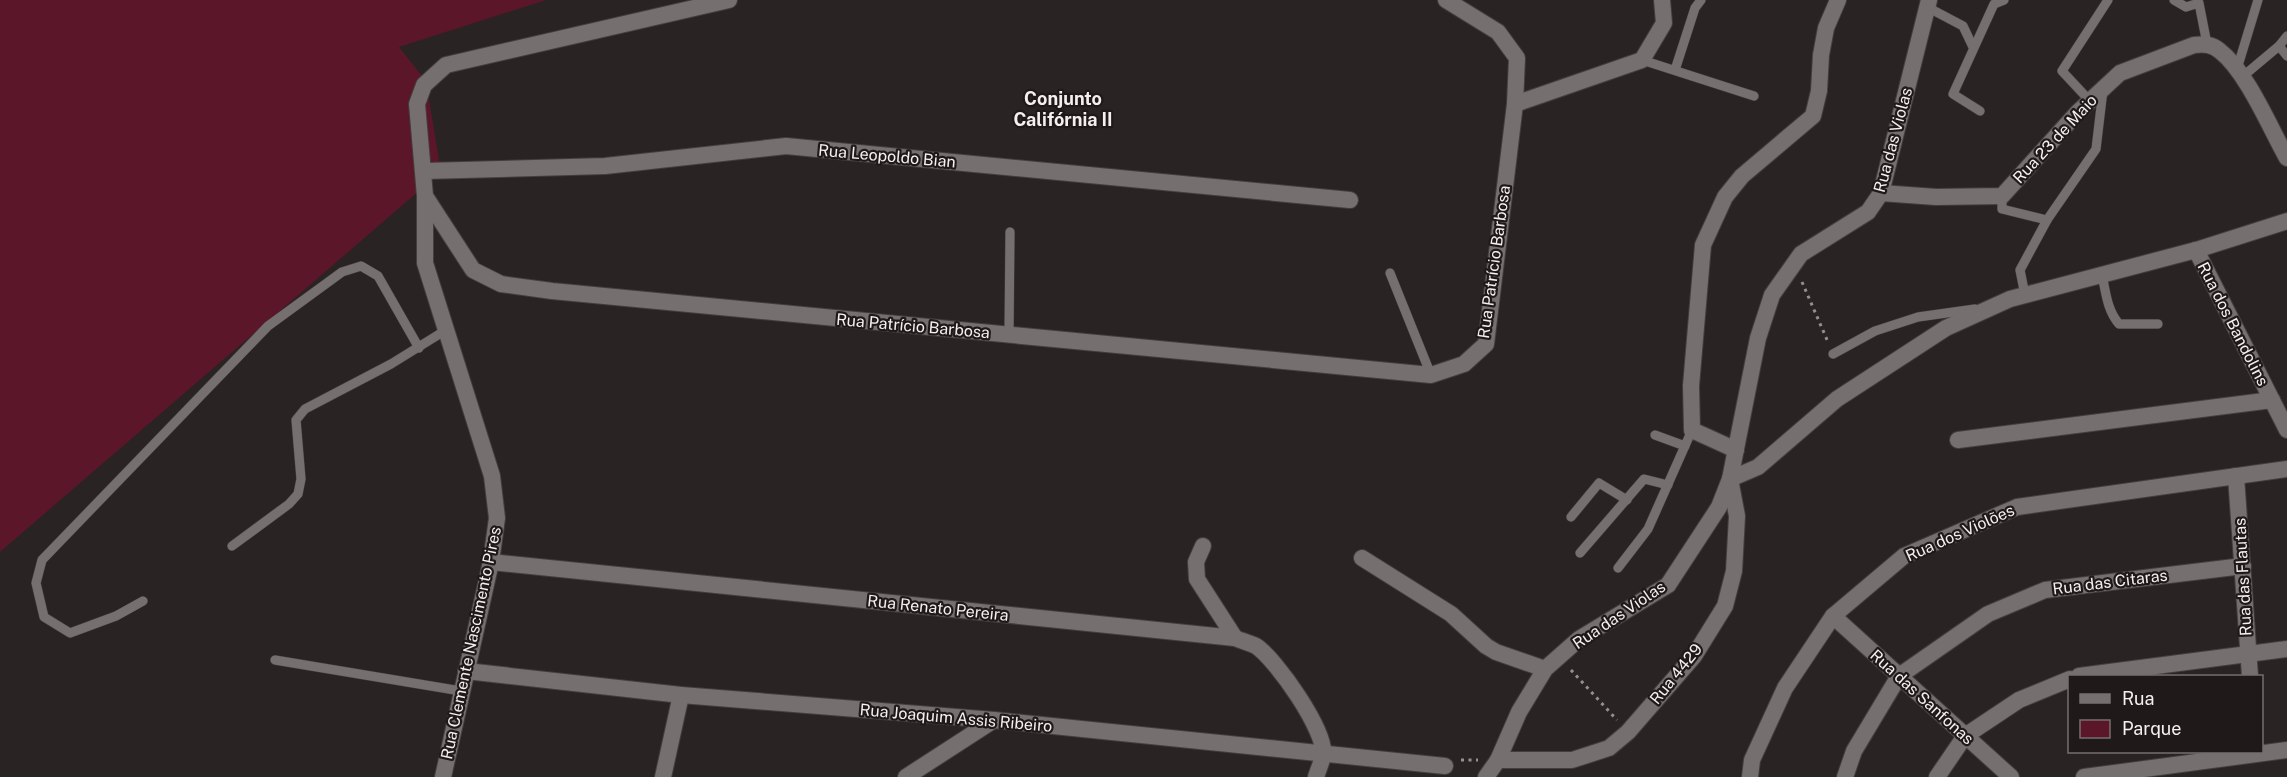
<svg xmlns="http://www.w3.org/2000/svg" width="2287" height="777" font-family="'Public Sans',sans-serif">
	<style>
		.green { fill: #5b162a }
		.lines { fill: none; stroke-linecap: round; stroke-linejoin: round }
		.service-casing { stroke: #443e3f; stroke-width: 10 }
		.minor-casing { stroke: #443e3f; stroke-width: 18 }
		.tertiary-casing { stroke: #443e3f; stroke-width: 18 }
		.path { stroke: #959090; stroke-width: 3; stroke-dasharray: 3 4.5; stroke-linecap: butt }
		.service { stroke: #766f70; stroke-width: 9 }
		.minor { stroke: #766f70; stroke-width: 16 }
		.tertiary { stroke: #766f70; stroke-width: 16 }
		.labels { text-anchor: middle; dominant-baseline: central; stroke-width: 4.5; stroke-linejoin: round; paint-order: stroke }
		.street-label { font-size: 16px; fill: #f4f0f0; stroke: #20191a }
		.neighbourhood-label { font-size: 18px; font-weight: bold; fill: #f4f0f0; stroke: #20191a }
	</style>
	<rect width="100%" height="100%" fill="#292324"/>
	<path class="green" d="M0,0H546L399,47L426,81L441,172L0,552Z"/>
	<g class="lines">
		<defs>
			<g id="service">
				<path d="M2174,0L2186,7L2199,3L2207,44"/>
				<path d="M1927,7L1963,26L1973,47"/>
				<path d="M2279,46L2287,36"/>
				<path d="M1642,60L1754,96"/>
				<path d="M2237,69L2258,0"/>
				<path d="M1675,70L1695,8L1701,0"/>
				<path d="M2242,77L2279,46L2287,56"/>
				<path d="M2090,101L2062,71L2108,0"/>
				<path d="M1980,111L1953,94L1994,4L2004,0"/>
				<path d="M2002,196V209L2047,220"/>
				<path d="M1390,273L1431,375"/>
				<path d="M2102,275C2106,293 2107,310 2119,324H2158"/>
				<path d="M2025,295L2020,270L2047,220L2096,149L2103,90"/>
				<path d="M1009,335L1010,232"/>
				<path d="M1833,354L1875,331L1918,317L1975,309"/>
				<path d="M1655,435L1685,446"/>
				<path d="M1571,517L1599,483L1627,500"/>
				<path d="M232,546L289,504L298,494L301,479L296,420L305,409L391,364L446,330"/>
				<path d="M1580,553L1644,479L1668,485"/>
				<path d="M1618,568L1648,529L1692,430"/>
				<path d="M143,601L116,616L70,633L44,617L36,583L42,560L268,326L342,272L361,266L378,276L419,348"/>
				<path d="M275,660L461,691"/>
			</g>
			<g id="minor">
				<path d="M729,0L446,65L424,85L417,104L425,196L473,270L501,284L552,291L1431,375L1464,364L1486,344L1515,104L1517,58L1498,32L1446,0"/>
				<path d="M1515,104L1642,60L1664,23L1662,0"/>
				<path d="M425,171L605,166L786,146L1350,200"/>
				<path d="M1881,193L1936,197L2002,196L2078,112L2120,73L2194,45C2204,44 2212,44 2220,51C2247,72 2270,128 2287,158"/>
				<path d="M425,197V263L492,476L497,518L491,562L443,777"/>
				<path d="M2196,250L2287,430"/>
				<path d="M1958,440L2272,400"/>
				<path d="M1736,450L1692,430L1691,386L1703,245L1725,197L1742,176L1813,116L1819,91L1821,55L1826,28L1838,0"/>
				<path d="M2236,476L2250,676"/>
				<path d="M1203,546L1196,562L1197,579L1235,638"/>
				<path d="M1362,558L1451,614L1486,646L1496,652L1545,669"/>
				<path d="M491,562L1235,638C1242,641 1250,643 1256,646C1276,659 1327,732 1323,755C1322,762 1318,770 1316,777"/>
				<path d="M1833,616L2011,777"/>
				<path d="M466,671L681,695L994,720L1445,766"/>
				<path d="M2079,676L2287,649"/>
				<path d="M1498,760H1572L1609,748L1628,732L1694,656L1725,606L1734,571L1737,516L1730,479L1758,467L1837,399L1946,328L2010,299L2196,250L2287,221"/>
				<path d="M663,777L681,695"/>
				<path d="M906,777L994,720"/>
				<path d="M1750,777L1752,760L1785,688L1833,616L1904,556L2017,507L2287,469"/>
				<path d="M1845,777L1854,751L1899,676L1988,614L2045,590L2243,566"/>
				<path d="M1937,777L1965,736L2019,700L2070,679"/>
				<path d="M2084,777L2287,750"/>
			</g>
			<path id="tertiary" d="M1486,777L1498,760L1519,712L1545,669L1579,639L1668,585L1719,507L1730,479L1758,338L1772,295L1801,254L1868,212L1881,193L1929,0"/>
		</defs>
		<use href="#service" class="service-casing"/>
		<use href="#minor" class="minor-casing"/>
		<use href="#tertiary" class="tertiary-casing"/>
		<g class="path">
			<path d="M1802,282L1828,342"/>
			<path d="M1571,670L1617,720"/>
			<path d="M1461,760H1478"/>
		</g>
		<use href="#service" class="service"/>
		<use href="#minor" class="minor"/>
		<use href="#tertiary" class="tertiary"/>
	</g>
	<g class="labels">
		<g class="street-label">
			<text transform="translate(2055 139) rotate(-47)">Rua 23 de Maio</text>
			<text transform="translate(1893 140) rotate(-75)">Rua das Violas</text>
			<text transform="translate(887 156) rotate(5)">Rua Leopoldo Bian</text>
			<text transform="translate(1494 262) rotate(-82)">Rua Patrício Barbosa</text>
			<text transform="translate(2233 324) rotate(63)">Rua dos Bandolins</text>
			<text transform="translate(913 326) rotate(5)">Rua Patrício Barbosa</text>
			<text transform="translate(1960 533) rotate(-24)">Rua dos Violões</text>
			<text transform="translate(2243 577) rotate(-93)">Rua das Flautas</text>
			<text transform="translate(2110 582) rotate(-7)">Rua das Citaras</text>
			<text transform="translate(938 608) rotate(6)">Rua Renato Pereira</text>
			<text transform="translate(1619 615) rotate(-34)">Rua das Violas</text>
			<text transform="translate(471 643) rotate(-78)">Rua Clemente Nascimento Pires</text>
			<text transform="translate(1676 674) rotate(-51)">Rua 4429</text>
			<text transform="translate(1922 697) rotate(42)">Rua das Sanfonas</text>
			<text transform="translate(956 718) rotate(5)">Rua Joaquim Assis Ribeiro</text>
		</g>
		<g class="neighbourhood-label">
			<text x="1063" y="98">Conjunto<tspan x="1063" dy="21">Califórnia II</tspan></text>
		</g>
	</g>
	<rect x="2068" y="675" width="195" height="78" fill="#20191a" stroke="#756f70" stroke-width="1.5"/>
	<rect x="2080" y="694" width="30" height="9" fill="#766f70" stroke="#756f70" stroke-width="1.5"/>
	<text x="2122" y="705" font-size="18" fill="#f4f0f0">Rua</text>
	<rect x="2080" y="720" width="30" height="18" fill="#5b162a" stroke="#756f70" stroke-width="1.5"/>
	<text x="2122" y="735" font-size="18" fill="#f4f0f0">Parque</text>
</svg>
